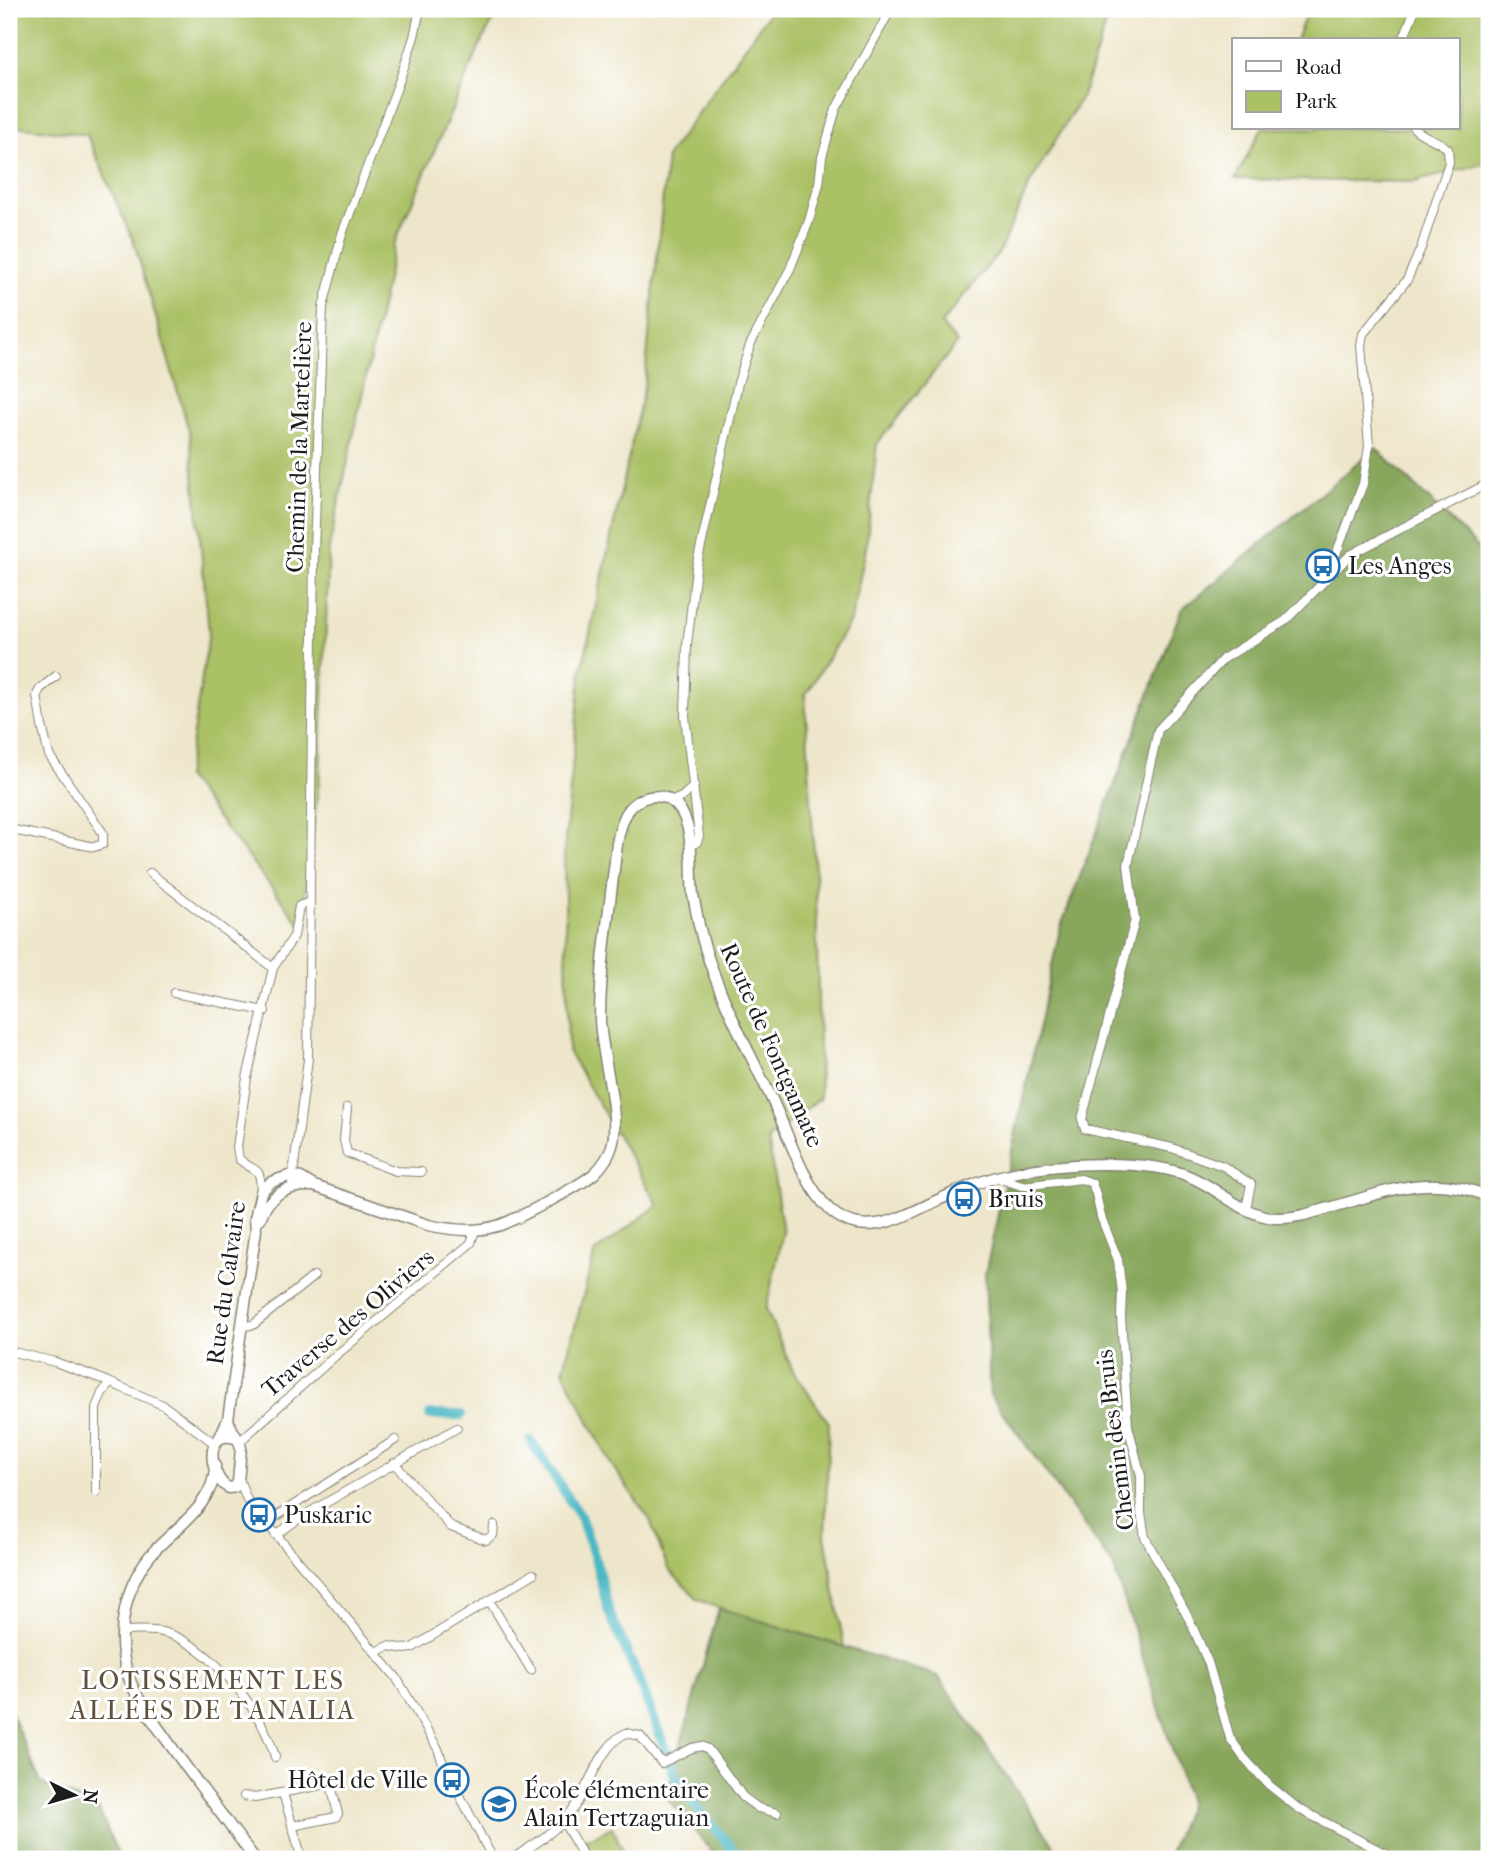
<svg xmlns="http://www.w3.org/2000/svg" width="1498" height="1868" font-family="'IM FELL French Canon',serif">
	<style>
		.green { fill: #abc166; stroke: #646e41; stroke-width: 2 }
		.forest { fill: #88a75b; stroke: #52623c; stroke-width: 2 }
		.lines { fill: none; stroke-linecap: round; stroke-linejoin: round }
		.canal { stroke: #4bb8c5; stroke-width: 10 }
		.minor-casing { stroke: #858173; stroke-width: 10 }
		.tertiary-casing { stroke: #858173; stroke-width: 13 }
		.minor { stroke: #fff; stroke-width: 8 }
		.tertiary { stroke: #fff; stroke-width: 10 }
		.labels { text-anchor: middle; dominant-baseline: central; stroke-width: 6; stroke-linejoin: round; paint-order: stroke }
		.street-label { font-size: 24px; fill: #1c1c1c; stroke: #fff }
		.poi-label { font-size: 24px; fill: #1c1c1c; stroke: #fff; text-anchor: start }
		.neighbourhood-label { font-size: 26px; letter-spacing: 2px; fill: #5f513e; stroke: #fff }
	</style>
	<rect width="100%" height="100%" fill="#fff"/>
	<filter id="ink" filterUnits="userSpaceOnUse"><feTurbulence type="fractalNoise" baseFrequency=".0143" numOctaves="2"/><feDisplacementMap in="SourceGraphic" scale="14" xChannelSelector="R" yChannelSelector="G"/><feConvolveMatrix kernelMatrix="1 2 1 2 8 2 1 2 1" color-interpolation-filters="sRGB"/></filter>
	<filter id="wash" filterUnits="userSpaceOnUse"><feTurbulence type="fractalNoise" baseFrequency=".00686" numOctaves="4" result="noise"/><feDisplacementMap in="SourceGraphic" scale="28" xChannelSelector="R" yChannelSelector="G"/><feGaussianBlur stdDeviation="1.57" result="paint"/><feColorMatrix in="noise" values="0 0 0 0 0 0 0 0 0 0 0 0 0 0 0 0 0 1.4 0 .05"/><feComposite in="paint" operator="in"/></filter>
	<g filter="url(#wash)">
		<rect width="100%" height="100%" fill="#eee6ca"/>
		<g class="green">
			<path d="M9,9H499L480,45L395,242L329,548L320,774L301,925L186,777L209,633L190,434L134,242L87,135L15,126L9,150Z"/>
			<path d="M772,9H1111L1082,96L1030,183L999,252L941,324L957,343L877,444L866,548L851,620L805,696L816,891L820,1098L768,1139L783,1232L766,1309L793,1371L829,1423L825,1535L844,1647L719,1608L697,1599L668,1569L650,1520L611,1464L563,1371L595,1252L658,1205L568,1051L564,852L581,674L644,387L667,156Z"/>
			<path d="M1308,9H1489V162L1414,182L1235,179L1262,128H1458V40H1296Z"/>
			<path d="M612,1827L627,1859H592L583,1841Z"/>
		</g>
		<g class="forest">
			<path d="M1376,448L1489,558V1859H1167L1189,1802L1113,1565L990,1395L985,1274L1060,929L1181,610Z"/>
			<path d="M719,1608L938,1676L1063,1859H718L666,1797Z"/>
			<path d="M9,1709L41,1783L98,1808L120,1859H9Z"/>
		</g>
		<g class="lines">
			<g class="canal">
				<path d="M430,1415H461"/>
				<path d="M531,1441L580,1516L594,1555L609,1612L640,1682L675,1776L693,1803L741,1859"/>
			</g>
		</g>
	</g>
	<g filter="url(#ink)">
		<g class="lines">
			<defs>
				<g id="minor">
					<path d="M1403,40L1415,9"/>
					<path d="M1337,568L1333,562L1363,484L1369,446L1361,345L1363,334L1407,280L1421,248L1449,162L1448,149C1437,139 1424,138 1414,128"/>
					<path d="M672,801L682,797L694,786"/>
					<path d="M9,829L94,847L103,844V833L49,755L42,726L37,695L40,689L56,676"/>
					<path d="M690,847L697,842L699,836L685,716L687,645L696,568L738,383L750,345L790,269L809,221L819,184L822,157L836,109L891,9"/>
					<path d="M150,873L273,968"/>
					<path d="M174,993L265,1011"/>
					<path d="M347,1108L344,1140L347,1153L396,1171L421,1172"/>
					<path d="M998,1178L1022,1186L1081,1179L1092,1183L1096,1194L1101,1217L1118,1260L1122,1292L1121,1316L1128,1426L1141,1476V1513L1145,1537L1190,1621L1208,1662L1230,1738L1244,1758L1269,1785L1299,1809L1396,1859"/>
					<path d="M292,1182L308,1059L314,551L323,307L342,234L400,79L414,37L420,9"/>
					<path d="M261,1192C260,1163 257,1175 239,1159L237,1147L247,1078L273,968L294,936L299,906L310,902"/>
					<path d="M1246,1209L1251,1184L1223,1166L1172,1148L1085,1129L1082,1119L1135,920L1128,865L1158,730L1223,659L1285,621L1350,555L1489,483"/>
					<path d="M242,1326L253,1325L314,1276"/>
					<path d="M9,1351L55,1362L99,1378L163,1405L214,1443"/>
					<path d="M239,1442L334,1357L471,1243L475,1230"/>
					<path d="M394,1463L451,1527L486,1540L493,1535L494,1525"/>
					<path d="M239,1479L247,1500L396,1677L438,1749L443,1763L493,1859"/>
					<path d="M96,1492V1408L102,1393L110,1383"/>
					<path d="M266,1523L395,1440"/>
					<path d="M276,1535L301,1517L457,1428"/>
					<path d="M489,1600L531,1670"/>
					<path d="M122,1631C136,1631 153,1629 166,1633C212,1647 263,1711 275,1757"/>
					<path d="M376,1652L389,1646L405,1649L412,1648L533,1574"/>
					<path d="M283,1793L302,1859"/>
					<path d="M244,1796L255,1798L327,1784L331,1785L338,1814L336,1817L292,1826"/>
					<path d="M563,1821L585,1859"/>
					<path d="M512,1859C532,1846 555,1832 571,1812C588,1790 601,1744 626,1733L640,1736L662,1763L692,1748L702,1746L708,1749L743,1797L758,1808L777,1813"/>
				</g>
				<g id="tertiary">
					<path d="M260,1219C269,1193 288,1185 314,1186"/>
					<path d="M228,1419C231,1431 239,1438 241,1448L238,1482L235,1487L229,1488C210,1480 202,1428 235,1438"/>
					<path d="M219,1439L228,1419L256,1230L255,1218L261,1192L271,1182L289,1176L301,1178L314,1186L428,1225C450,1230 474,1233 497,1226C516,1220 580,1186 595,1173C603,1165 609,1156 612,1146C621,1116 601,1055 600,1019C600,963 611,900 617,843C619,833 621,823 626,814C638,793 667,789 681,811C695,834 690,870 693,895C695,905 697,915 699,925C713,988 748,1048 775,1106C790,1139 803,1183 829,1209C863,1241 902,1217 936,1201C958,1191 982,1180 1005,1175C1053,1163 1148,1157 1193,1178C1220,1190 1243,1215 1275,1218C1293,1219 1312,1213 1329,1208C1387,1192 1430,1171 1489,1197"/>
					<path d="M215,1466C215,1503 178,1526 155,1550C125,1582 114,1634 128,1675C136,1699 152,1719 166,1739C195,1780 225,1819 255,1859"/>
				</g>
			</defs>
			<use href="#minor" class="minor-casing"/>
			<use href="#tertiary" class="tertiary-casing"/>
			<use href="#minor" class="minor"/>
			<use href="#tertiary" class="tertiary"/>
		</g>
	</g>
	<defs>
		<symbol id="bus-ring" viewBox="-11 -11 22 22"><circle r="9.5" fill="#fff" stroke="#1f6fb2" stroke-width="1.5"/><path d="M-5-6H5V4H4V6H2V4H-2V6H-4V4H-5ZM-3.5-4V0h7V-4ZM-3.5 1.2v1.5H-2V1.2ZM2 1.2v1.5H3.5V1.2Z" fill="#1f6fb2"/></symbol>
		<symbol id="school-ring" viewBox="-11 -11 22 22"><circle r="9.5" fill="#fff" stroke="#1f6fb2" stroke-width="1.5"/><path d="M0-5L7-2L0 1L-7-2ZM-4 1L0 2.5L4 1V4Q0 6-4 4Z" fill="#1f6fb2"/></symbol>
	</defs>
	<g fill-rule="evenodd">
		<use href="#bus-ring" x="1304" y="547" width="38" height="38"/>
		<use href="#bus-ring" x="945" y="1180" width="38" height="38"/>
		<use href="#bus-ring" x="240" y="1496" width="38" height="38"/>
		<use href="#bus-ring" x="433" y="1761" width="38" height="38"/>
		<use href="#school-ring" x="480" y="1785" width="38" height="38"/>
	</g>
	<g class="labels">
		<g class="street-label">
			<text transform="translate(299 447) rotate(-88)">Chemin de la Martelière</text>
			<text transform="translate(772 1045) rotate(66)">Route de Fontgamate</text>
			<text transform="translate(226 1283) rotate(-82)">Rue du Calvaire</text>
			<text transform="translate(348 1323) rotate(-40)">Traverse des Oliviers</text>
			<text transform="translate(1115 1440) rotate(-97)">Chemin des Bruis</text>
		</g>
		<g class="poi-label">
			<text x="1348" y="566">Les Anges</text>
			<text x="988" y="1199">Bruis</text>
			<text x="284" y="1515">Puskaric</text>
			<text x="428" y="1780" text-anchor="end">Hôtel de Ville</text>
			<text x="524" y="1790">École élémentaire<tspan x="524" dy="28">Alain Tertzaguian</tspan></text>
		</g>
		<g class="neighbourhood-label">
			<text x="213" y="1680">LOTISSEMENT LES<tspan x="213" dy="30">ALLÉES DE TANALIA</tspan></text>
		</g>
	</g>
	<rect width="1498" height="1868" fill="none" stroke="#fff" stroke-width="35"/>
	<rect x="1232" y="38" width="228" height="91" fill="#ffffff" stroke="#a4a4a4" stroke-width="2"/>
	<rect x="1246" y="61" width="35" height="10" fill="#ffffff" stroke="#a4a4a4" stroke-width="2"/>
	<text x="1295" y="74" font-size="21" fill="#1c1c1c">Road</text>
	<rect x="1246" y="91" width="35" height="21" fill="#abc166" stroke="#a4a4a4" stroke-width="2"/>
	<text x="1295" y="108" font-size="21" fill="#1c1c1c">Park</text>
	<g transform="translate(74 1795) rotate(95)" stroke="#ffffff" stroke-width="5" paint-order="stroke">
	<path d="M0-5L12 26L0 18L-12 26Z" fill="#1c1c1c"/>
	<text y="-10" font-size="19" font-weight="bold" text-anchor="middle" fill="#1c1c1c">N</text>
	</g>
</svg>
